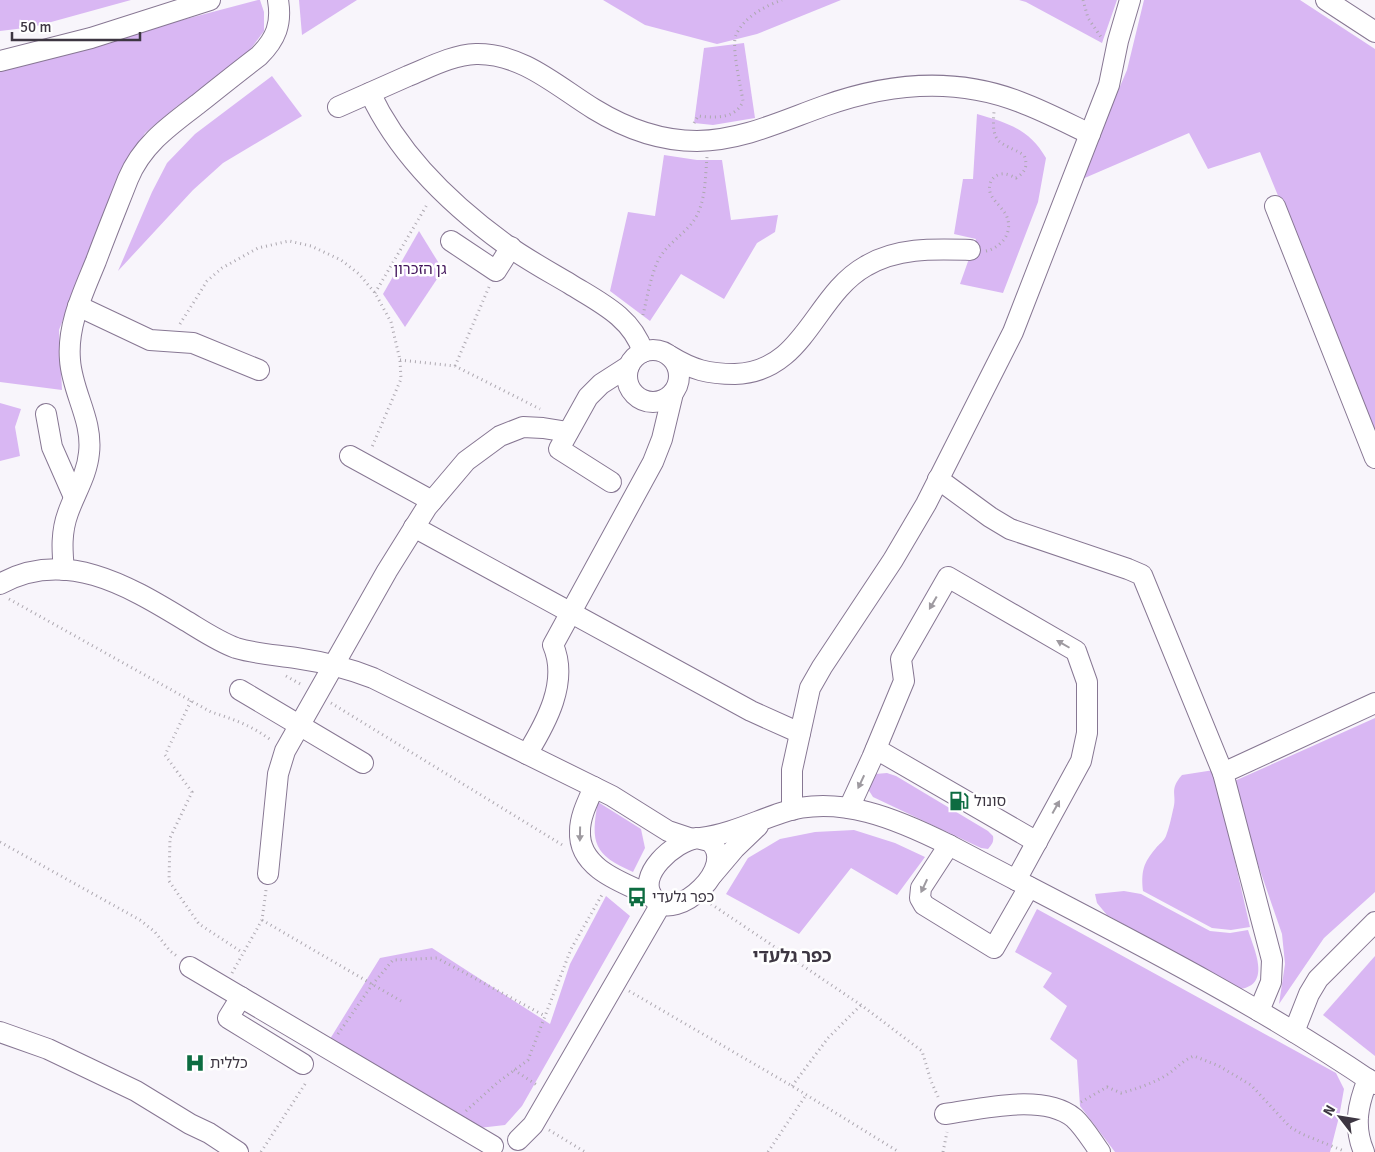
<svg xmlns="http://www.w3.org/2000/svg" width="1375" height="1152" font-family="Signika,'Noto Sans Hebrew',sans-serif">
	<style>
		.green { fill: #d9b7f3 }
		.lines { fill: none; stroke-linecap: round; stroke-linejoin: round }
		.minor-casing { stroke: #877793; stroke-width: 22 }
		.path { stroke: #ada8b0; stroke-width: 3; stroke-dasharray: 1 4; stroke-linecap: butt }
		.minor { stroke: #fff; stroke-width: 20 }
		.oneway { fill: #9e9aa0 }
		.labels { text-anchor: middle; dominant-baseline: central; stroke-width: 5; stroke-linejoin: round; paint-order: stroke }
		.park-label { font-size: 15px; fill: #42155b; stroke: #fff }
		.poi-label { font-size: 15px; fill: #3d3642; stroke: #fff; text-anchor: start }
		.quarter-label { font-size: 18px; font-weight: bold; fill: #3d3642; stroke: #fff }
	</style>
	<rect width="100%" height="100%" fill="#f8f5fb"/>
	<g class="green">
		<path d="M0,0H131L33,27L0,31Z"/>
		<path d="M258,0H260L264,12V31L244,58L176,107L145,133L109,200L59,330L62,390L0,382V68Z"/>
		<path d="M299,0H357L302,35Z"/>
		<path d="M603,0H841L757,34L717,44L645,25Z"/>
		<path d="M1019,0H1117L1102,43L1026,2Z"/>
		<path d="M1144,0H1300L1375,49V431L1260,152L1208,169L1189,133L1080,180L1127,70Z"/>
		<path d="M744,43L755,118L713,125L694,123L704,48Z"/>
		<path d="M272,76L302,116L223,163L193,190L118,271L152,192L167,163L195,134Z"/>
		<path d="M977,114C1008,123 1029,129 1046,158L1038,202L1003,293L960,284L976,239L954,234L963,179H973Z"/>
		<path d="M664,155L697,160H722L731,220L778,215L775,232L757,243L724,299L681,274L650,321L610,291L628,212L655,216Z"/>
		<path d="M419,231L443,270L405,327L383,294Z"/>
		<path d="M0,403L21,409L15,427L20,456L0,461Z"/>
		<path d="M1375,718V892L1324,938L1279,1004L1285,964L1282,934L1230,783Z"/>
		<path d="M1214,770L1250,927L1231,930L1212,928L1143,891C1141,872 1143,863 1156,848C1159,844 1164,841 1166,836C1169,828 1171,819 1173,810C1178,794 1168,791 1182,775Z"/>
		<path d="M887,773L896,776L988,831L993,836C994,842 992,844 988,849L981,848L873,797L866,786L875,774Z"/>
		<path d="M598,802L641,829L645,848L633,872C594,855 590,843 598,802Z"/>
		<path d="M854,830L895,843L925,857L897,895L851,868L799,934L726,894L748,858L780,839L815,832Z"/>
		<path d="M1124,891L1141,894L1210,931L1230,933L1248,930C1254,949 1272,985 1240,989L1107,915L1097,903L1095,894Z"/>
		<path d="M606,896L630,916L522,1106L505,1125L479,1128L330,1039L380,958L432,948L550,1024L570,964Z"/>
		<path d="M1037,909L1336,1073L1344,1089L1339,1117L1330,1152H1115L1080,1106L1077,1060L1050,1039L1067,1006L1043,987L1052,973L1015,952Z"/>
		<path d="M1375,956V1056L1323,1015Z"/>
	</g>
	<g class="lines">
		<defs>
			<g id="minor">
				<path d="M1326,0L1375,32"/>
				<path d="M0,61L91,38L210,0"/>
				<path d="M370,93C399,155 450,204 505,244C526,259 548,271 570,284C599,302 632,317 643,352"/>
				<path d="M338,107C361,97 385,86 408,76C430,67 452,55 476,54C522,53 558,87 594,109C625,128 661,141 697,141C743,140 782,121 824,106C888,83 956,77 1020,102C1044,111 1067,123 1090,134"/>
				<path d="M1275,206L1375,458"/>
				<path d="M451,241L496,271L511,247"/>
				<path d="M78,306L150,340L193,343L259,370"/>
				<circle cx="653" cy="376" r="26"/>
				<path d="M670,356C693,370 708,374 735,374C805,372 814,295 866,266C898,247 935,249 970,250"/>
				<path d="M46,414L52,447L74,497"/>
				<path d="M350,456L432,501"/>
				<path d="M938,479L990,517L1010,529L1128,569L1142,575L1223,773L1272,960L1271,982L1259,1011"/>
				<path d="M611,482L559,449L588,397L601,384L629,366"/>
				<path d="M414,527L751,711L800,733"/>
				<path d="M64,570C62,550 61,532 68,513C75,493 87,475 89,453C93,420 72,392 70,360C67,325 83,293 96,261C106,234 117,207 128,179C142,145 169,126 198,104C218,88 238,72 259,56C276,39 282,24 278,0"/>
				<path d="M0,584C64,548 127,585 183,619C200,629 217,641 236,648C256,654 276,655 296,658C323,662 348,668 373,678L612,796L668,831L692,839"/>
				<path d="M240,690L363,763"/>
				<path d="M876,749L1037,842"/>
				<path d="M527,754C546,723 569,682 553,645L653,462L662,439L673,393"/>
				<path d="M1223,773L1375,703"/>
				<path d="M594,787C588,801 580,816 580,831C578,869 624,883 652,896"/>
				<path d="M849,808L872,758L904,681L901,659L948,577L1076,651L1087,682V733L1081,761L1016,880"/>
				<path d="M792,810V770L810,688L822,667L893,560L926,504L1013,332L1109,85L1118,41L1130,0"/>
				<path d="M697,838L709,841C740,864 676,925 654,899C634,876 675,841 697,838Z"/>
				<path d="M701,838C730,834 754,822 781,813C838,793 899,820 949,845C1093,921 1240,992 1375,1084"/>
				<path d="M949,845L921,888L920,898L924,905L994,948L1029,887"/>
				<path d="M268,874L278,774L285,751L387,571L427,507L466,461L500,436L523,427L543,428L568,432"/>
				<path d="M713,874L735,848L758,826"/>
				<path d="M190,967L493,1146"/>
				<path d="M241,997L228,1018L303,1064"/>
				<path d="M0,1032L48,1049L136,1091L190,1124L209,1133L238,1152"/>
				<path d="M1294,1032L1309,994L1318,979L1375,922"/>
				<path d="M945,1114C982,1109 1043,1093 1074,1118C1084,1127 1092,1141 1100,1152"/>
				<path d="M518,1140L533,1125L661,904"/>
				<path d="M1364,1152C1353,1126 1358,1104 1368,1079"/>
			</g>
		</defs>
		<use href="#minor" class="minor-casing"/>
		<g class="path">
			<path d="M1083,0L1088,18L1101,37"/>
			<path d="M694,123L698,116C715,118 736,119 743,101C741,88 731,46 736,35C744,17 765,6 782,0"/>
			<path d="M986,251C1003,247 1015,230 1005,213C1001,207 995,202 991,195C987,186 991,176 1001,174C1006,173 1012,176 1016,178C1026,172 1028,165 1024,155C1000,141 991,146 994,112"/>
			<path d="M375,293L428,203"/>
			<path d="M643,315C647,298 650,279 657,263C664,246 681,237 692,223C706,205 705,179 707,157"/>
			<path d="M180,324L207,281L222,268L258,248L289,241L311,246L341,260L359,274L375,293L391,322L400,360L401,379L372,447"/>
			<path d="M400,360L455,366L540,409"/>
			<path d="M455,366L489,287"/>
			<path d="M9,599L211,712C233,719 253,726 272,741"/>
			<path d="M286,676L302,685"/>
			<path d="M191,701L165,755L192,792L170,838L169,881L199,924L243,953"/>
			<path d="M331,703L564,846"/>
			<path d="M0,842L140,920L155,932L170,951L178,957"/>
			<path d="M711,904L861,1005L922,1051L931,1081L939,1099"/>
			<path d="M262,920L401,1001"/>
			<path d="M232,973L262,920L266,890"/>
			<path d="M629,991L792,1086L899,1152"/>
			<path d="M338,1034L372,985L393,960L437,958L545,1016"/>
			<path d="M514,1070L537,1085"/>
			<path d="M792,1086L828,1038L861,1005"/>
			<path d="M1081,1102L1107,1087L1121,1093C1136,1089 1151,1084 1165,1076C1175,1070 1183,1060 1194,1056L1219,1066L1251,1085L1290,1127L1302,1134L1344,1151"/>
			<path d="M466,1111L497,1083L528,1060L571,949L603,893"/>
			<path d="M549,1130L585,1152"/>
			<path d="M261,1152L307,1081"/>
			<path d="M768,1152L806,1095"/>
			<path d="M943,1152L947,1132"/>
		</g>
		<use href="#minor" class="minor"/>
	</g>
	<defs><path id="oneway-solid" d="M-6-.8H1V-3.2L6.5 0L1 3.2V.8H-6Z" transform="scale(1.25)"/></defs>
	<g class="oneway">
		<use href="#oneway-solid" transform="translate(933 603) rotate(120)"/>
		<use href="#oneway-solid" transform="translate(1063 644) rotate(-150)"/>
		<use href="#oneway-solid" transform="translate(861 782) rotate(115)"/>
		<use href="#oneway-solid" transform="translate(1056 807) rotate(-61)"/>
		<use href="#oneway-solid" transform="translate(580 834) rotate(91)"/>
		<use href="#oneway-solid" transform="translate(924 886) rotate(115)"/>
	</g>
	<defs>
		<symbol id="fuel-bare" viewBox="-9 -9 18 18"><path d="M-5.5-6h7V0h2V4h1.3V-2.5L3-4.5l.8-.8L6-3V5H2.5V1h-1V6h-7ZM-4.2-4.7v3.2H.2V-4.7Z" fill="#0d6c41" stroke="#fff" stroke-width="2.5" paint-order="stroke"/></symbol>
		<symbol id="bus-bare" viewBox="-9 -9 18 18"><path d="M-5-6H5V4H4V6H2V4H-2V6H-4V4H-5ZM-3.5-4V0h7V-4ZM-3.5 1.2v1.5H-2V1.2ZM2 1.2v1.5H3.5V1.2Z" fill="#0d6c41" stroke="#fff" stroke-width="2.5" paint-order="stroke"/></symbol>
		<symbol id="hospital-bare" viewBox="-9 -9 18 18"><path d="M-5-5h3v3.5h4V-5h3V5h-3V1.5h-4V5h-3Z" fill="#0d6c41" stroke="#fff" stroke-width="2.5" paint-order="stroke"/></symbol>
	</defs>
	<g fill-rule="evenodd">
		<use href="#fuel-bare" x="945" y="787" width="28" height="28"/>
		<use href="#bus-bare" x="623" y="883" width="28" height="28"/>
		<use href="#hospital-bare" x="181" y="1049" width="28" height="28"/>
	</g>
	<g class="labels">
		<g class="park-label">
			<text x="420" y="269">גן הזכרון</text>
		</g>
		<g class="poi-label">
			<text x="974" y="801">סונול</text>
			<text x="652" y="897">כפר גלעדי</text>
			<text x="210" y="1063">כללית</text>
		</g>
		<g class="quarter-label">
			<text x="792" y="956">כפר גלעדי</text>
		</g>
	</g>
	<g transform="translate(1340 1117) rotate(301)" stroke="#ffffff" stroke-width="4" paint-order="stroke">
	<path d="M0-4L9 19L0 12L-9 19Z" fill="#3d3642"/>
	<text y="-8" font-size="14" font-weight="bold" text-anchor="middle" fill="#3d3642">N</text>
	</g>
	<path d="M12 32v8h128v-8" fill="none" stroke="#3d3642" stroke-width="2.5"/>
	<text x="20" y="32" font-size="15" fill="#3d3642" stroke="#ffffff" stroke-width="4" paint-order="stroke">50 m</text>
</svg>
